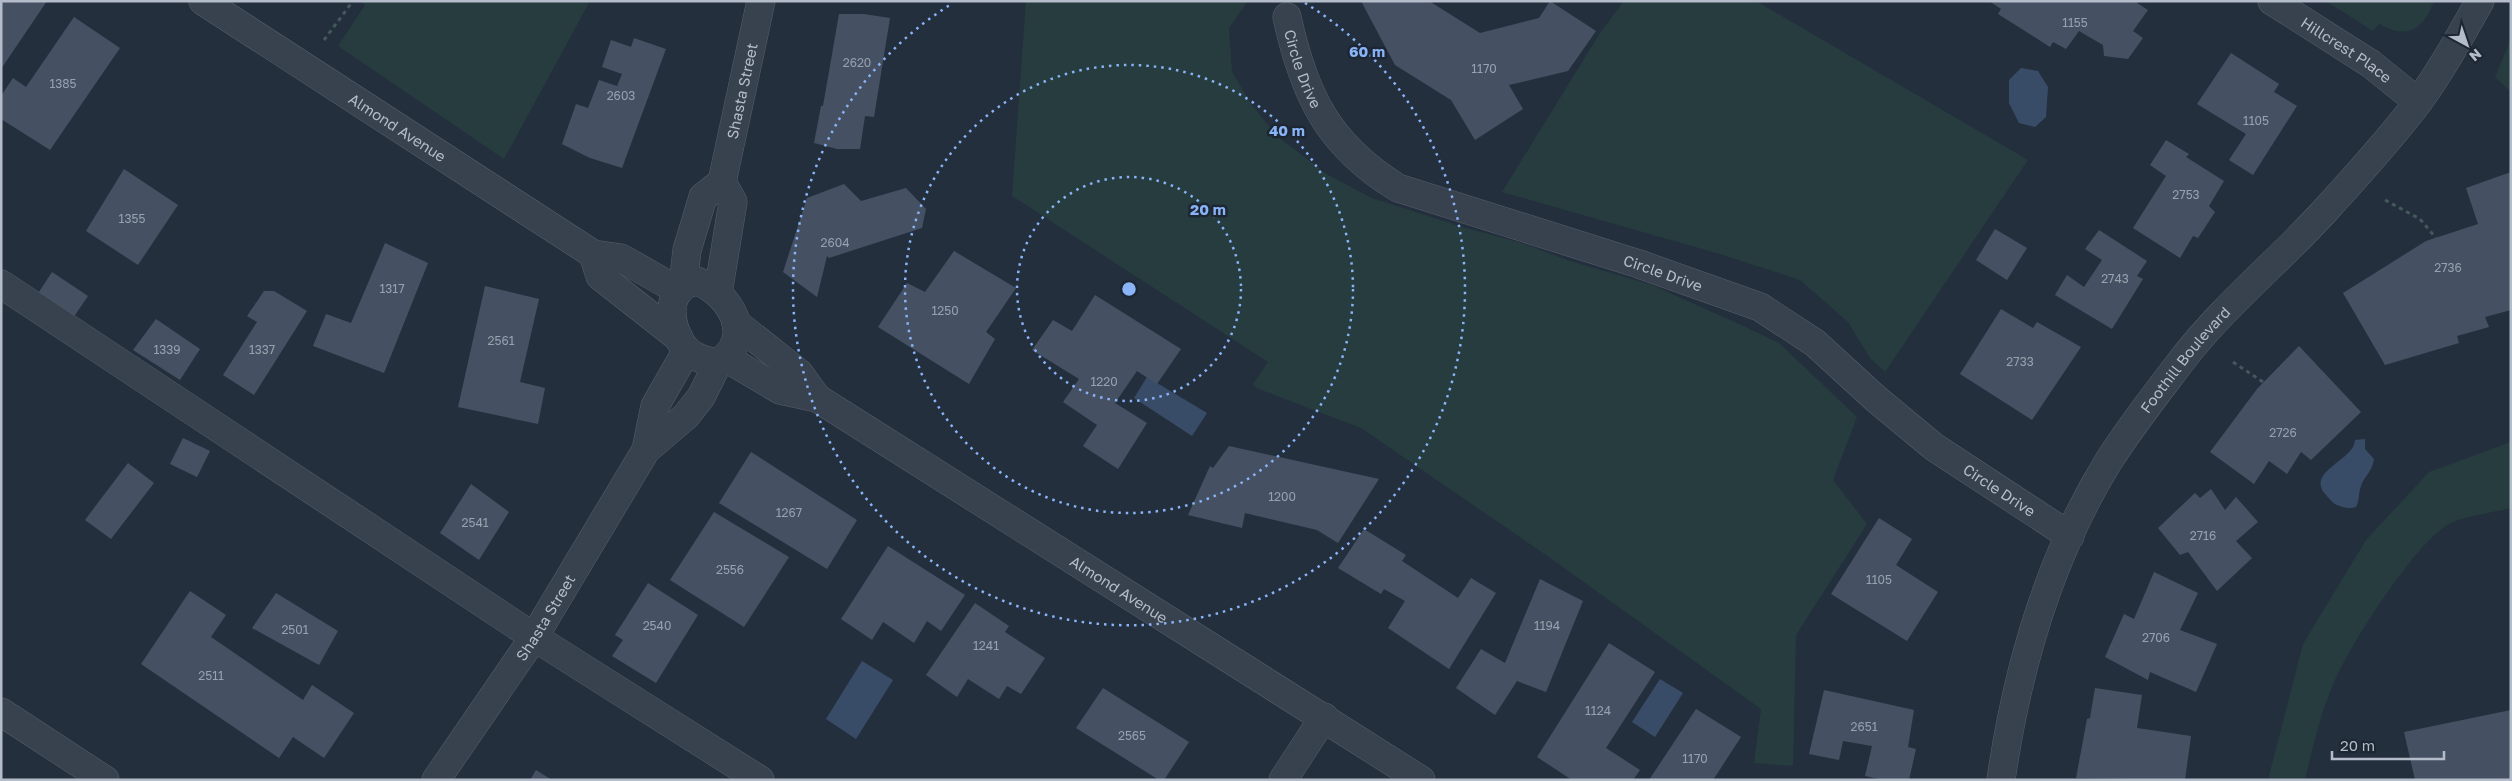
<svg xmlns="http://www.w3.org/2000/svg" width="2512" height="781" font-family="'Golos Text',sans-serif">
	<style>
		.green { fill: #263c3f }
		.water { fill: #394c67 }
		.building { fill: #455162 }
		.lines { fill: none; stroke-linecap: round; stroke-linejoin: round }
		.minor-casing { stroke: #565f6c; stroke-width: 29 }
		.path { stroke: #44595c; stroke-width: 3; stroke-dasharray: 4 4; stroke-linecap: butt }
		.minor { stroke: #38414e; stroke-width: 28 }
		.ring { fill: none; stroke: #8ab4f8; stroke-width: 2.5; stroke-dasharray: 2.5 5 }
		.labels { text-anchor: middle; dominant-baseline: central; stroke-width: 5; stroke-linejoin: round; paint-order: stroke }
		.number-label { font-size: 12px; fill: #98a1af }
		.street-label { font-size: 15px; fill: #b4bcc9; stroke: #1d2633 }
		.centre { fill: #8ab4f8; stroke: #1d2633; stroke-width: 2.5 }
		.ring-label { font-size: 15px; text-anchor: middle; font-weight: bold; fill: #8ab4f8; stroke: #1d2633; stroke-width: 5; stroke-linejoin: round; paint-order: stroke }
	</style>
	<rect width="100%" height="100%" fill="#242f3e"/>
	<g class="green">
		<path d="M360,1H590L504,159L338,46L365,5Z"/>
		<path d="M1026,1H1248L1229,28L1232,72L1251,104L1277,136L1328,175L1372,198L1459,226L1525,244L1567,260L1652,285L1739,324L1779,343L1857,417L1833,480L1867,524L1796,635L1793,766L1754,763L1761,709L1546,555L1361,428L1256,388L1253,384L1268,362L1012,196Z"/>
		<path d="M1624,1H1756L2028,160L1885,372L1870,358L1848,322L1800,280L1720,254L1502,192L1600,33Z"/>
		<path d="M2326,1H2434C2423,30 2408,40 2379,24L2373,31Z"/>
		<path d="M2511,39V92L2495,77Z"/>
		<path d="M2511,442V508C2492,513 2469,515 2451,523C2416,540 2344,653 2330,692C2319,720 2312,750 2305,780H2268L2303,644L2366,540L2429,472Z"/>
	</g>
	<g class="water">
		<path d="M2021,68L2038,71L2048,87L2046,117L2035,127L2019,123L2009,103V80Z"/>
		<path d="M1147,377L1207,413L1192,436L1134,398Z"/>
		<path d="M2365,439V449L2374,459C2372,473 2364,476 2361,486C2358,494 2360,499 2356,507C2348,509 2345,508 2337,505C2332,503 2330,499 2326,495C2305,471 2354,461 2355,440Z"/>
		<path d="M862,661L893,680L856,739L826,719Z"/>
		<path d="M1660,679L1683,693L1655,737L1632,722Z"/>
	</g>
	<g class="building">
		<path d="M1,1H47L1,69Z"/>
		<path d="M1361,1H1429L1480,33L1539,18L1550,1L1596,31L1568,71L1509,85L1523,109L1475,140L1451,100L1395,65Z"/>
		<path d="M1989,1H2138L2137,3L2148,10L2133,31L2143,38L2128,59L2104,56L2103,45L2079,31L2066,49L2053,42L2050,47L1998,14L2001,9Z"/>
		<path d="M839,14H864L890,18L874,117L865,116L860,149H837L814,143L821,106H823Z"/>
		<path d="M74,17L120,48L50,150L1,119V96L13,78L26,87Z"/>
		<path d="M634,38L666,49L622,168L590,158L562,144L576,104L588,108L599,80L617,86L622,74L602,67L611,40L631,47Z"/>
		<path d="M2231,53L2279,84L2274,92L2297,106L2253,175L2229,160L2246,134L2197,104Z"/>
		<path d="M2166,140L2189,154L2186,157L2224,181L2209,206L2215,212L2198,238L2193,236L2180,258L2133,228L2166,176L2150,165Z"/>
		<path d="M124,169L178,205L138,265L86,231Z"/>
		<path d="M2511,172V310L2485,317L2489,327L2457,336L2459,343L2385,365L2343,293L2426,241L2478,224L2466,188Z"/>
		<path d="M844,184L861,201L906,188L926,209L922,228L829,258L827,256L817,297L783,272L807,198Z"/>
		<path d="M1995,229L2027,248L2007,280L1976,260Z"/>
		<path d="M2099,230L2147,261L2137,276L2143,279L2112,329L2055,295L2067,275L2084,287L2102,260L2085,249Z"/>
		<path d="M385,243L428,263L384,373L313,346L326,314L351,323Z"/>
		<path d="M954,251L1016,288L986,332L995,339L969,384L878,327L907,283L925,292Z"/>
		<path d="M52,272L88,296L73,318L37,295Z"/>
		<path d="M485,286L539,299L520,382L545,388L538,424L458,407Z"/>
		<path d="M264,291H274L307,311L254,395L223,375L257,322L247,316Z"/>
		<path d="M1095,295L1181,349L1157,384L1137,371L1115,403L1147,423L1118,469L1083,446L1097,425L1063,402L1079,379L1032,350L1053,320L1072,331Z"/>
		<path d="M2001,309L2033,328L2037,322L2081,347L2032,420L1960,374Z"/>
		<path d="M156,319L200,349L180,380L133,350Z"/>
		<path d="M2299,346L2361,412L2311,460L2301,452L2287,474L2269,461L2254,484L2210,452L2257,389Z"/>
		<path d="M183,438L210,451L197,477L170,464Z"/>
		<path d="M1229,446L1379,479L1338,543L1317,530L1245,513L1242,528L1188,515L1210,466L1213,468Z"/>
		<path d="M751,452L857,520L827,569L719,503Z"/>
		<path d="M128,463L154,483L111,539L85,520Z"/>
		<path d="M471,484L509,512L479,560L440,533Z"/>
		<path d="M2211,489L2225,510L2236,497L2258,522L2236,541L2252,558L2217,591L2188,552L2180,555L2158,528L2195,493L2200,498Z"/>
		<path d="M714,512L789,557L744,627L670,580Z"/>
		<path d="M1879,518L1912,539L1896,565L1938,592L1907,641L1831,594Z"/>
		<path d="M1364,529L1406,555L1402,561L1458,598L1471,578L1496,593L1449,669L1388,628L1405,601L1384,589L1381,594L1338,568Z"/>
		<path d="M888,546L965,595L941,631L927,621L914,643L883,622L872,640L841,619Z"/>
		<path d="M2154,572L2198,593L2180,630L2217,644L2196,692L2150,672L2148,680L2105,657L2124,614L2134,619Z"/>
		<path d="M1540,579L1583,601L1546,692L1517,681L1495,715L1456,688L1481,649L1505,663Z"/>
		<path d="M648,583L698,615L656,683L612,656L623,640L615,635Z"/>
		<path d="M190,591L226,615L211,637L303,700L312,685L354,713L324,758L293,737L279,758L141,664Z"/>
		<path d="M276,593L338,631L319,665L252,628Z"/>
		<path d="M975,603L1009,626L1005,632L1045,658L1021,694L1007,686L999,699L968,679L957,697L926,675Z"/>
		<path d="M1609,643L1655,672L1606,748L1640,770L1633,780H1572L1537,757Z"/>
		<path d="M1103,688L1189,742L1164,780H1159L1076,728Z"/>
		<path d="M2095,688L2142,695L2137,728L2191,736L2185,780L2076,778L2087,719L2090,718Z"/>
		<path d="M1824,690L1914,710L1908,747L1916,749L1909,780H1884L1865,776L1872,746L1843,741L1839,760L1809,754Z"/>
		<path d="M1696,709L1741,737L1713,780H1649Z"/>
		<path d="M2511,710V780H2415L2404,732Z"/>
		<path d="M536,770L552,780H530Z"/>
	</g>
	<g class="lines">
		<defs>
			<g id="minor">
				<path id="s1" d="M203,1L593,254L621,258L679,291"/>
				<path id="s2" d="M2272,1L2371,64L2418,102"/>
				<path id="s3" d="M1287,17C1304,95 1328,145 1398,188L1639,264L1760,307L1815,343L1875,398L1934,447L2070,536"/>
				<path d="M593,254L600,276L679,338"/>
				<path d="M697,281C731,294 756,338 718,363C707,361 697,359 688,351C673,338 664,302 682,287C686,284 692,282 697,281Z"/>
				<path d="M1,284L534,637L760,780"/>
				<path id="s4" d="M683,286L687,250L703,197L722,182L761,1"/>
				<path d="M718,293L733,202L722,182"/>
				<path d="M736,323L799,373L817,398"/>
				<path id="s5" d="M726,358L780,390L817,398L1421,780"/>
				<path d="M646,450L686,416L701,397L718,363"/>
				<path d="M1,712L105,780"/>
				<path id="s6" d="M436,780L534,637L646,450L655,406L687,350"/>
				<path d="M1283,780L1324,717"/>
				<path id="s7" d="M2001,780C2017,669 2049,558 2108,462C2130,427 2157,393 2182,360C2226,303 2283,258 2331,204C2361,171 2392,137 2419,101C2442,69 2461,35 2480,1"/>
			</g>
		</defs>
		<use href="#minor" class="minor-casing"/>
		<g class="path">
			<path d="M324,40L353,1"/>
			<path d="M2385,200L2420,219L2436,238"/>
			<path d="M2233,362L2263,382"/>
		</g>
		<use href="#minor" class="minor"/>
	</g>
	<g class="ring">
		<circle cx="1129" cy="289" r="112"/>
		<circle cx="1129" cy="289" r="224"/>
		<path d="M1305 3A336 336 0 1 1 953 3"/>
	</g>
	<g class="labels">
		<g class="number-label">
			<text x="2075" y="22">1155</text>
			<text x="857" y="62">2620</text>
			<text x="1484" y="68">1170</text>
			<text x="63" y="83">1385</text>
			<text x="621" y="95">2603</text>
			<text x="2256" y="120">1105</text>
			<text x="2186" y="194">2753</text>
			<text x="132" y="218">1355</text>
			<text x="835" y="242">2604</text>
			<text x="2448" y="267">2736</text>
			<text x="2115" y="278">2743</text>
			<text x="392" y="288">1317</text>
			<text x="945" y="310">1250</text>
			<text x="501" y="340">2561</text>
			<text x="167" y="349">1339</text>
			<text x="262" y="349">1337</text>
			<text x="2020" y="361">2733</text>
			<text x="1104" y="381">1220</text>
			<text x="2283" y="432">2726</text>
			<text x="1282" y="496">1200</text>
			<text x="789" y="512">1267</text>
			<text x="475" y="522">2541</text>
			<text x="2203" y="535">2716</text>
			<text x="730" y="569">2556</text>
			<text x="1879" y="579">1105</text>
			<text x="657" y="625">2540</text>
			<text x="1547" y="625">1194</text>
			<text x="295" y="629">2501</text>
			<text x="2156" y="637">2706</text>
			<text x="986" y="645">1241</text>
			<text x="211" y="675">2511</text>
			<text x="1598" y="710">1124</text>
			<text x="1864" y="726">2651</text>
			<text x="1132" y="735">2565</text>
			<text x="1695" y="758">1170</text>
		</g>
		<g class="street-label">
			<text stroke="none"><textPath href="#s2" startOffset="89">Hillcrest Place</textPath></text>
			<text stroke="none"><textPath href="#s3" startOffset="54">Circle Drive</textPath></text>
			<text stroke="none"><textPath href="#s4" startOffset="209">Shasta Street</textPath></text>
			<text stroke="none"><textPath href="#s1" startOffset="232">Almond Avenue</textPath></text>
			<text stroke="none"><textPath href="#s3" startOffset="489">Circle Drive</textPath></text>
			<text stroke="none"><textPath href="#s7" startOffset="466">Foothill Boulevard</textPath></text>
			<text stroke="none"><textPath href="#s3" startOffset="894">Circle Drive</textPath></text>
			<text stroke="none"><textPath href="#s5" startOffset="458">Almond Avenue</textPath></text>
			<text stroke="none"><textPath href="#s6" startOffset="196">Shasta Street</textPath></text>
		</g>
	</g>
	<circle cx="1129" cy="289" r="8" class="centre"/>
	<g class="ring-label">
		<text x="1367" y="57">60 m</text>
		<text x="1287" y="136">40 m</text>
		<text x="1208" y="215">20 m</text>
	</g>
	<rect width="2512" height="781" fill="none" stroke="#b4bcc9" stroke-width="5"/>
	<g transform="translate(2467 45) rotate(140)" stroke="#1d2633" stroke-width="4" paint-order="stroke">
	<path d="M0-4L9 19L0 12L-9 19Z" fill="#b4bcc9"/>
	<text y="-8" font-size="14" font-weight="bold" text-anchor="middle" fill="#b4bcc9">N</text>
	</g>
	<path d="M2332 751v8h112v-8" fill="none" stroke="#b4bcc9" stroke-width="2.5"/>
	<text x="2340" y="751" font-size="15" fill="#b4bcc9" stroke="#1d2633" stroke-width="4" paint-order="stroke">20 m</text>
</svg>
